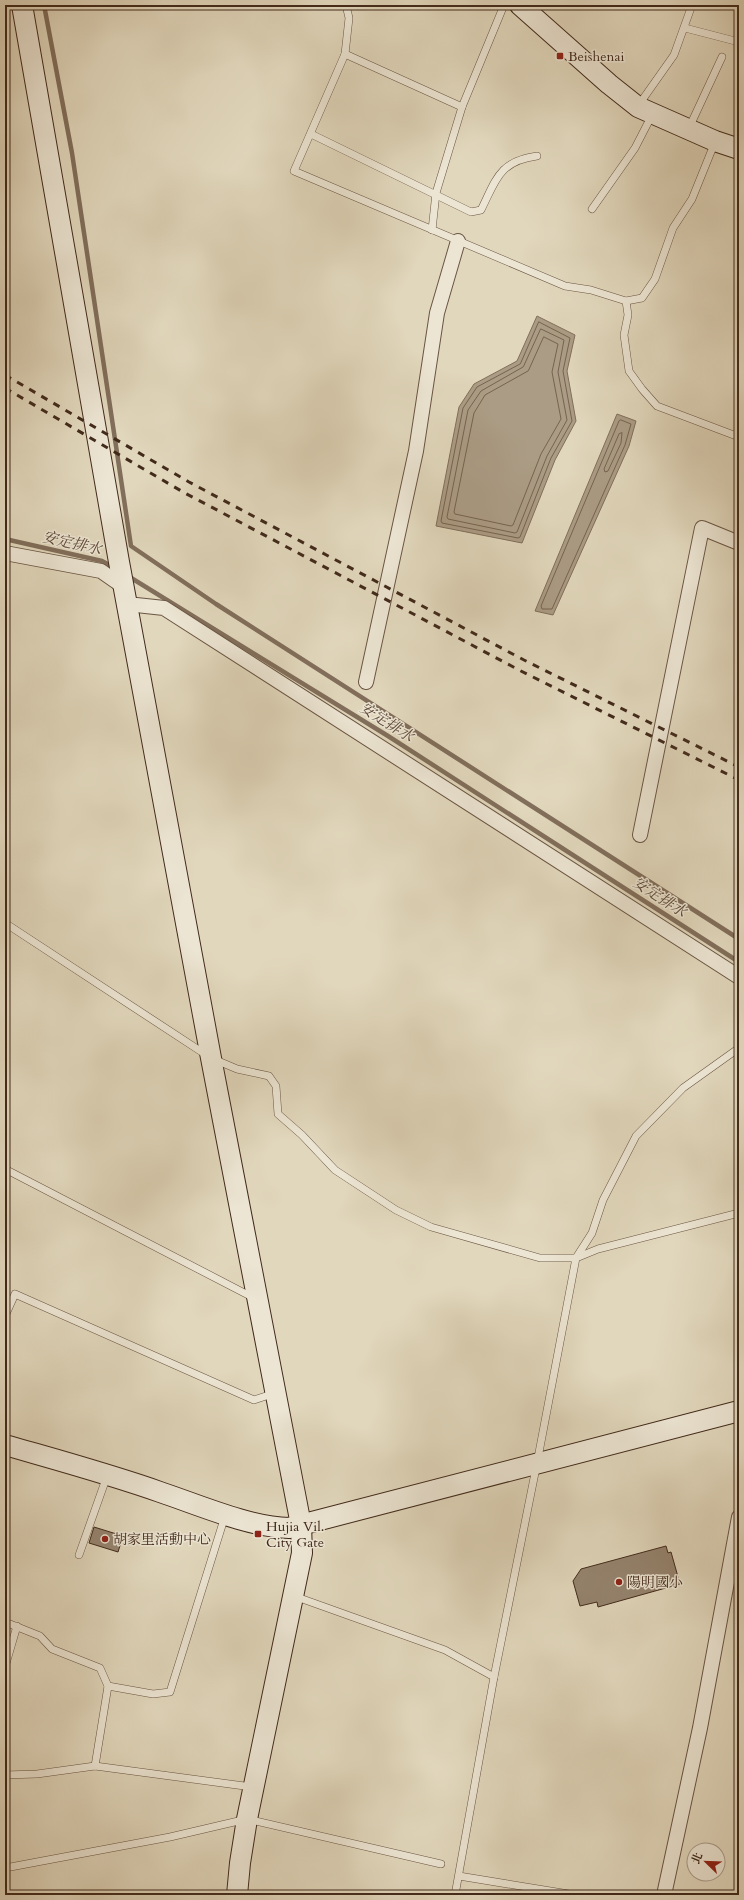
<svg xmlns="http://www.w3.org/2000/svg" width="744" height="1900" font-family="Cardo,'Noto Serif TC',serif">
	<style>
		.water { fill: #ab9c85; stroke: #816e5b }
		.lines { fill: none; stroke-linecap: round; stroke-linejoin: round }
		.shore { stroke: #766350; stroke-width: 1 }
		.stream { stroke: #816e5b; stroke-width: 4.5 }
		.building { fill: #95846f; stroke: #422a1b }
		.lane-casing { stroke: #6a5543; stroke-width: 8 }
		.street-casing { stroke: #6a5543; stroke-width: 16 }
		.secondary-casing { stroke: #422a1b; stroke-width: 22 }
		.lane { stroke: #ece5d3; stroke-width: 7 }
		.street { stroke: #ece5d3; stroke-width: 14 }
		.secondary { stroke: #ece5d3; stroke-width: 20 }
		.rail { stroke: #422a1b; stroke-width: 3; stroke-dasharray: 7 7; stroke-linecap: butt }
		.poi-dot { fill: #8f2418; stroke: #ece5d3; stroke-width: 1.5 }
		.labels { text-anchor: middle; dominant-baseline: central; stroke-width: 3; stroke-linejoin: round; paint-order: stroke }
		.poi-label { font-size: 14px; fill: #422a1b; stroke: #ece5d3; text-anchor: start }
		.water-label { font-size: 15px; font-style: italic; fill: #5c4636; stroke: #ece5d3 }
	</style>
	<rect width="100%" height="100%" fill="#e1d7bc"/>
	<filter id="stains"><feTurbulence type="fractalNoise" baseFrequency=".005" numOctaves="4"/><feColorMatrix values="0 0 0 0 .2 0 0 0 0 .09 0 0 0 0 .02 0 0 0 .5 -.17"/></filter>
	<radialGradient id="worn" r=".72"><stop offset=".6" stop-color="#630" stop-opacity="0"/><stop offset="1" stop-color="#630" stop-opacity=".3"/></radialGradient>
	<g class="water">
		<path d="M537,316L575,335L567,371L576,421L555,460L522,543L436,526L459,407L474,384L517,361Z"/>
		<path d="M617,414L636,421L629,446L553,615L535,611Z"/>
	</g>
	<g class="lines">
		<g class="shore">
			<path d="M539,322L570,338L563,371L572,421L551,458L520,537L518,538L442,523L441,521L463,408L477,387L520,364Z"/>
			<path d="M541,329L564,340L558,372L567,420L547,456L517,532L515,533L448,519L447,517L468,410L481,391L523,367Z"/>
			<path d="M544,337L558,344L552,372L561,419L541,454L513,525L511,526L455,514L454,512L474,413L485,395L528,371Z"/>
			<path d="M621,420L631,424L625,445L552,609H542L541,606L619,421Z"/>
			<path d="M622,433L621,443L608,471L605,472L604,469L619,434Z"/>
		</g>
		<g class="stream">
			<path d="M44,5L72,153L131,546L216,604L739,939"/>
			<path d="M5,539L102,561L113,567"/>
			<path d="M128,576L388,736L739,962"/>
		</g>
	</g>
	<g class="building">
		<path d="M94,1527L123,1536L118,1552L89,1543Z"/>
		<path d="M666,1546L668,1553L671,1552L680,1584L598,1607L597,1602L580,1606L573,1581L581,1569Z"/>
	</g>
	<g class="lines">
		<defs>
			<g id="lane">
				<path d="M346,5L349,18L345,54L294,171L565,286L591,290L626,301L642,298L655,279L673,228L692,199L715,142"/>
				<path d="M685,28L739,42"/>
				<path d="M345,54L462,107"/>
				<path d="M638,106L674,55L692,5"/>
				<path d="M689,128L722,57"/>
				<path d="M311,134L471,212L481,210C496,180 499,161 537,156"/>
				<path d="M592,209L635,148L652,115"/>
				<path d="M432,230L436,193L462,107L504,5"/>
				<path d="M626,301L628,315L624,335L629,371L642,389L657,406L739,437"/>
				<path d="M5,923L211,1058L237,1069L269,1076L276,1086L278,1114L302,1135L335,1170L396,1210L431,1227L540,1258H576L592,1233L603,1200L636,1136L683,1088L739,1048"/>
				<path d="M5,1169L254,1298"/>
				<path d="M5,1316L15,1294L254,1400L275,1393"/>
				<path d="M79,1555L107,1476"/>
				<path d="M294,1596L445,1650L494,1677L455,1895"/>
				<path d="M5,1622L40,1636L52,1649L100,1668L108,1686L95,1766"/>
				<path d="M5,1667L17,1626"/>
				<path d="M494,1677L537,1463L576,1258L598,1249L739,1213"/>
				<path d="M108,1686L153,1694L170,1692L225,1516"/>
				<path d="M5,1775L37,1774L95,1766L252,1787"/>
				<path d="M5,1868L170,1837L247,1819L441,1864"/>
				<path d="M459,1876L575,1895"/>
			</g>
			<g id="street">
				<path d="M5,553L101,571L124,587"/>
				<path d="M127,604L164,608L739,977"/>
				<path d="M366,682L416,451L437,313L458,241"/>
				<path d="M640,835L702,528L739,543"/>
				<path d="M664,1895L700,1728L739,1517"/>
			</g>
			<g id="secondary">
				<path d="M22,5L119,562L211,1058L301,1525L302,1553L247,1819L240,1863L237,1895"/>
				<path d="M520,5L609,84L638,107L715,141L739,149"/>
				<path d="M5,1445C57,1460 109,1474 160,1492C199,1505 249,1527 289,1528L739,1411"/>
			</g>
		</defs>
		<use href="#lane" class="lane-casing"/>
		<use href="#street" class="street-casing"/>
		<use href="#secondary" class="secondary-casing"/>
		<use href="#lane" class="lane"/>
		<use href="#street" class="street"/>
		<use href="#secondary" class="secondary"/>
		<g class="rail">
			<path d="M5,375L189,482L524,660L739,767"/>
			<path d="M5,388L183,492L519,670L739,780"/>
		</g>
	</g>
	<g class="poi-dot">
		<rect x="556" y="52" width="8" height="8" rx="2"/>
		<rect x="254" y="1530" width="8" height="8" rx="2"/>
		<circle cx="105" cy="1539" r="4"/>
		<circle cx="619" cy="1582" r="4"/>
	</g>
	<g class="labels">
		<g class="poi-label">
			<text x="568" y="56">Beishenai</text>
			<text x="266" y="1526">Hujia Vil.<tspan x="266" dy="16">City Gate</tspan></text>
			<text x="113" y="1539">胡家里活動中心</text>
			<text x="627" y="1582">陽明國小</text>
		</g>
		<g class="water-label">
			<text transform="translate(72 543) rotate(13)">安定排水</text>
			<text transform="translate(387 722) rotate(32)">安定排水</text>
			<text transform="translate(660 897) rotate(33)">安定排水</text>
		</g>
	</g>
	<rect width="744" height="1900" fill="none" stroke="#e1d7bc" stroke-width="20"/>
	<rect x="6" y="6" width="732" height="1888" fill="none" stroke="#422a1b" stroke-width="2"/>
	<rect x="10" y="10" width="724" height="1880" fill="none" stroke="#422a1b"/>
	<g transform="translate(706 1862) rotate(293)"><circle r="19" fill="#ece5d3" stroke="#a89a89"/>
	<path d="M0-3L7 15L0 10L-7 15Z" fill="#8f2418"/>
	<text y="-6" font-size="11" font-weight="bold" text-anchor="middle" fill="#422a1b">北</text>
	</g>
	<rect width="100%" height="100%" filter="url(#stains)"/>
	<rect width="100%" height="100%" fill="url(#worn)"/>
</svg>
